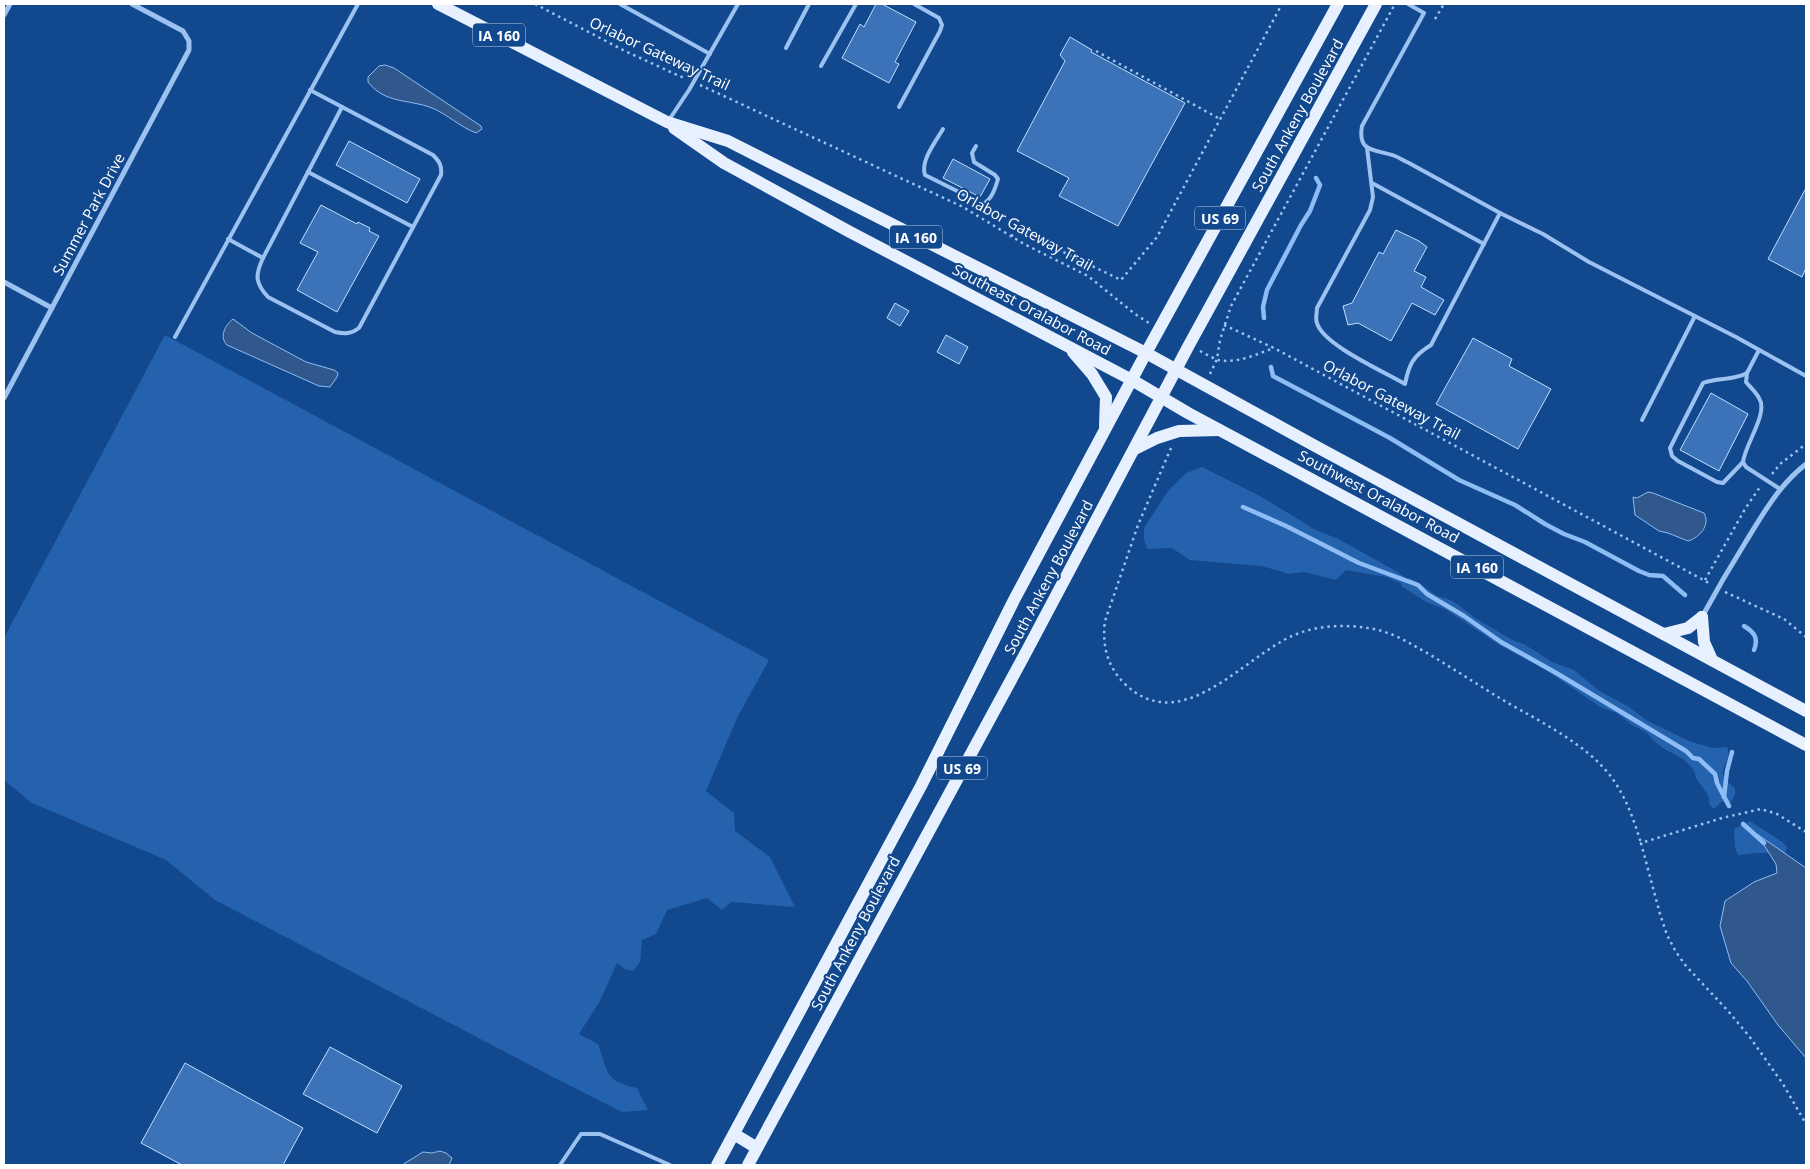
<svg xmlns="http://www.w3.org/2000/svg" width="1810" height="1169" font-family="'Open Sans',sans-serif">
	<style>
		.green { fill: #2462ad }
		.water { fill: #31588c; stroke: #8ebdf5 }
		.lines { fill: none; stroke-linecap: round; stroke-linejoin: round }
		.stream { stroke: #8ebdf5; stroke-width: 4.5 }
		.building { fill: #3b72b8; stroke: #c3ddfc }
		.path { stroke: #9cc2f1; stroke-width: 2.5; stroke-dasharray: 2.5 4; stroke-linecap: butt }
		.lane { stroke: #9cc2f1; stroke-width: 4 }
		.street { stroke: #9cc2f1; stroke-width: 5 }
		.primary { stroke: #e6f0ff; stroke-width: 12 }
		.labels { text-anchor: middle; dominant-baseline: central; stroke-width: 4; stroke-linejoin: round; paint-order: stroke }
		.shield { fill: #12488e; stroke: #b8c8dd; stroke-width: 1 }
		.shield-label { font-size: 14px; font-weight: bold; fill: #fff }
		.street-label { font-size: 15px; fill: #fff; stroke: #12488e }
	</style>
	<rect width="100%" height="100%" fill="#12488e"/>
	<g class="green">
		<path d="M165,335L769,660L737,718L706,791L734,813L735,831L770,857L795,907L731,902L722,910L707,898L667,910L656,934L642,940L640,962L633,971L625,969L617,963L600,1001L579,1034L598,1044C608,1073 605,1081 637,1088L648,1110L622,1112L553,1077L215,900L166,860L32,803L4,780V638Z"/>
		<path d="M1202,467L1260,496L1316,530L1338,539L1396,571L1407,579L1409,578L1419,583L1437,596L1448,599L1457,604L1475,618L1512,640L1524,644L1552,662L1574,670L1598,690L1629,707L1646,720L1689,741L1712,748L1727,747C1734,766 1709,769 1735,788V795L1731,802H1721L1714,809L1710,806L1708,795L1696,778L1694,770L1683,759L1663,748L1653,740L1646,732L1632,725L1617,713L1602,708L1544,669L1501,646L1445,609L1428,603L1401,586L1402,584L1386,577L1346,570L1336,580L1304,572L1289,574L1262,566L1190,560L1172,548L1147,549L1144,539V528L1168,491L1186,473Z"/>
		<path d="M1750,821C1760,829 1780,838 1787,847L1785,853H1757L1738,855L1735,848L1734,829Z"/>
	</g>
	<g class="water">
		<path d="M385,65L394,68L481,126L482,129L476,133C460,127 447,114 432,108C409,99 385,104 368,82V77L379,66Z"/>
		<path d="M233,319L252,333L306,362L334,370L338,373L337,377L330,387L319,386L227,345C219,337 225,325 233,319Z"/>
		<path d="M1648,492L1653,493L1704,513C1711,525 1699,538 1688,541L1668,533L1659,531L1635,515L1633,497L1637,498Z"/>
		<path d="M1757,834L1806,868V1058L1778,1025L1747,981L1731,963L1720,926L1725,901L1754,882L1777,873L1776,864Z"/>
		<path d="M440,1151L446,1153L452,1158L449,1165H402L423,1152L432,1153Z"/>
	</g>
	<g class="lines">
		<g class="stream">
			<path d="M1264,318L1263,307L1267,290L1301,225L1310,211L1320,185L1316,178"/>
			<path d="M1271,367L1273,376L1390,438L1459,480L1515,505L1545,524L1564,534L1585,542L1639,571L1649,575L1663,576L1685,595"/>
			<path d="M1243,507L1286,526L1359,563L1418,585L1427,594L1464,616L1501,642L1558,674L1686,751L1693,758L1699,759L1715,774L1717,783L1729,806"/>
			<path d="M1744,626C1754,632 1759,638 1754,650"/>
			<path d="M1724,797L1727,771L1732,752"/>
			<path d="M1743,824L1764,843"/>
		</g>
	</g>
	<g class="building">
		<path d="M876,4H882L916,22L895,62L899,64L889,83L842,58L860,24L864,27Z"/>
		<path d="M1070,37L1092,50L1091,52L1185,103L1118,226L1059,196L1069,178L1017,151L1065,61L1060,55Z"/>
		<path d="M349,141L420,179L407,203L336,165Z"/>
		<path d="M953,159L990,179L980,197L943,178Z"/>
		<path d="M1806,188V268L1802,277L1768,259Z"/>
		<path d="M321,205L357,224L358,222L370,228L369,231L379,236L337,312L297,290L318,252L300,243Z"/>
		<path d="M1396,230L1419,241L1427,247L1414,271L1426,277L1421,287L1444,300L1435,315L1412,303L1391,341L1358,323L1348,325L1343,306L1352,303L1379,252L1383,254Z"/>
		<path d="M895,303L909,311L900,326L887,318Z"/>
		<path d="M946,335L968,347L959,364L937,352Z"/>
		<path d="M1473,338L1512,359L1509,366L1551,389L1518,449L1436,404Z"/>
		<path d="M1711,393L1748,414L1719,471L1680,450Z"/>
		<path d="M330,1047L402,1086L377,1133L303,1094Z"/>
		<path d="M185,1063L303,1128L283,1165H182L141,1143Z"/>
	</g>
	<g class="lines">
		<g class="path">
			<path d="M535,4L625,51L686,79"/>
			<path d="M1435,19L1444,4"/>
			<path d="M1096,51L1220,119"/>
			<path d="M700,85L963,207L1024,244L1088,276L1135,314L1149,323"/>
			<path d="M1011,236L1020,231L1121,280L1157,237L1282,4"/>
			<path d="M1224,325L1274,348L1709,583"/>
			<path d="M1200,351C1206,354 1212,358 1218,360C1237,364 1257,354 1274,348"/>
			<path d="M1210,374L1217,359L1220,340L1231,306L1395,4"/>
			<path d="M1171,448L1138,525L1105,621C1102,645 1107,666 1124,683C1176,735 1234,669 1279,643C1293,634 1309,629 1325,627C1345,625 1366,626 1385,632C1401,637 1414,646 1429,654C1450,667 1471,680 1493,694C1527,715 1571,735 1600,764C1622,786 1632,814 1641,843"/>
			<path d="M1772,474L1780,464L1806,444"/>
			<path d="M1705,580L1745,509L1760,487"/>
			<path d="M1725,592L1784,619L1806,637"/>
			<path d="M1806,832L1777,814L1761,809L1722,818L1641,843L1660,914L1667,935L1676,952L1686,966L1728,1011L1749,1036L1783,1084L1806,1124"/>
		</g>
		<g class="lane">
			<path d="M620,4L710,54"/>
			<path d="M1408,4L1424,13L1362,126C1357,154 1377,149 1395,156C1400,158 1404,161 1409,163L1500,213L1543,234L1589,262L1736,337L1806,376"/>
			<path d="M786,48L809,4"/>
			<path d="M821,66L856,4"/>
			<path d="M899,107L940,31L942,25L939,18L914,4"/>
			<path d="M669,120L689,90L738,4"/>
			<path d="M943,129C936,141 920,161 925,175L983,204C992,199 995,189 998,179L995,175L974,162L972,153L976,146"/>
			<path d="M1367,148L1373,197L1370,210L1317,308C1317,313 1315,319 1317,323C1323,345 1385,372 1405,384C1409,364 1413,356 1431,345L1500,213"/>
			<path d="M308,172L413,227"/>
			<path d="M1372,183L1484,244"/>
			<path d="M228,239L263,258C255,275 255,283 268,297L335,332C345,334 351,334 359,328L441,175C442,166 440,162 433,155L310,90"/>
			<path d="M263,258L342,107"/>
			<path d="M175,337L358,4"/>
			<path d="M1759,350L1747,373L1746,382C1750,387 1756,392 1759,398C1769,413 1745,444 1743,462L1746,467L1780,489"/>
			<path d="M1642,420L1695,316"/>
			<path d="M1743,462L1723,483L1717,482L1678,461L1672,456L1670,448L1703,383C1718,377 1733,381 1747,373"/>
			<path d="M560,1165L581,1134H600L670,1165"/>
		</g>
		<g class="street">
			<path d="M4,15L10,4"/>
			<path d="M4,282L52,308"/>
			<path d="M4,398L189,50V41L183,31L132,4"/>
			<path d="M1702,617C1716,591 1730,567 1745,543C1763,514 1778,486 1806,464"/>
		</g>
		<g class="primary">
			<path d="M438,4L667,122L728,141L1146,353L1317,447L1806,711"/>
			<path d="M674,128L724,163L850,232L1132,380L1188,413L1806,745"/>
			<path d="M1073,352L1092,374L1106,397L1105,426"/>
			<path d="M1135,449L1157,438L1179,431L1219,430"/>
			<path d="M1702,617L1704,642L1712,660"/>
			<path d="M1664,634L1688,628L1702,617"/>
			<path d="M734,1134L757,1148"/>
			<path d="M717,1165L921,786L1014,600L1146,353L1338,4"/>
			<path d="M748,1165L1024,656L1189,345L1376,4"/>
		</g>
	</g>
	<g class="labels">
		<g class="shield">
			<rect x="473" y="23.5" width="52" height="23" rx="4"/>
			<rect x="1195" y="206.5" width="50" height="23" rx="4"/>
			<rect x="890" y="225.5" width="52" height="23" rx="4"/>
			<rect x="1451" y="555.5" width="52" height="23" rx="4"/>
			<rect x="937" y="756.5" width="50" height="23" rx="4"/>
		</g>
		<g class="shield-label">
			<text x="499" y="35">IA 160</text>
			<text x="1220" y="218">US 69</text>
			<text x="916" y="237">IA 160</text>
			<text x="1477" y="567">IA 160</text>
			<text x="962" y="768">US 69</text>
		</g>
		<g class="street-label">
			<text transform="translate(660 53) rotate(25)">Orlabor Gateway Trail</text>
			<text transform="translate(1297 115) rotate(-61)">South Ankeny Boulevard</text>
			<text transform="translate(88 214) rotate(-62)">Summer Park Drive</text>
			<text transform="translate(1025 229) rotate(29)">Orlabor Gateway Trail</text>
			<text transform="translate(1032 309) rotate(28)">Southeast Oralabor Road</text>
			<text transform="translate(1392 399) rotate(28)">Orlabor Gateway Trail</text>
			<text transform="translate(1379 496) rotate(28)">Southwest Oralabor Road</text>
			<text transform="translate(1048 577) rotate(-62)">South Ankeny Boulevard</text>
			<text transform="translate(855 933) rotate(-62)">South Ankeny Boulevard</text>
		</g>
	</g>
	<rect width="1810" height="1169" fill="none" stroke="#ffffff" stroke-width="10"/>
</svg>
